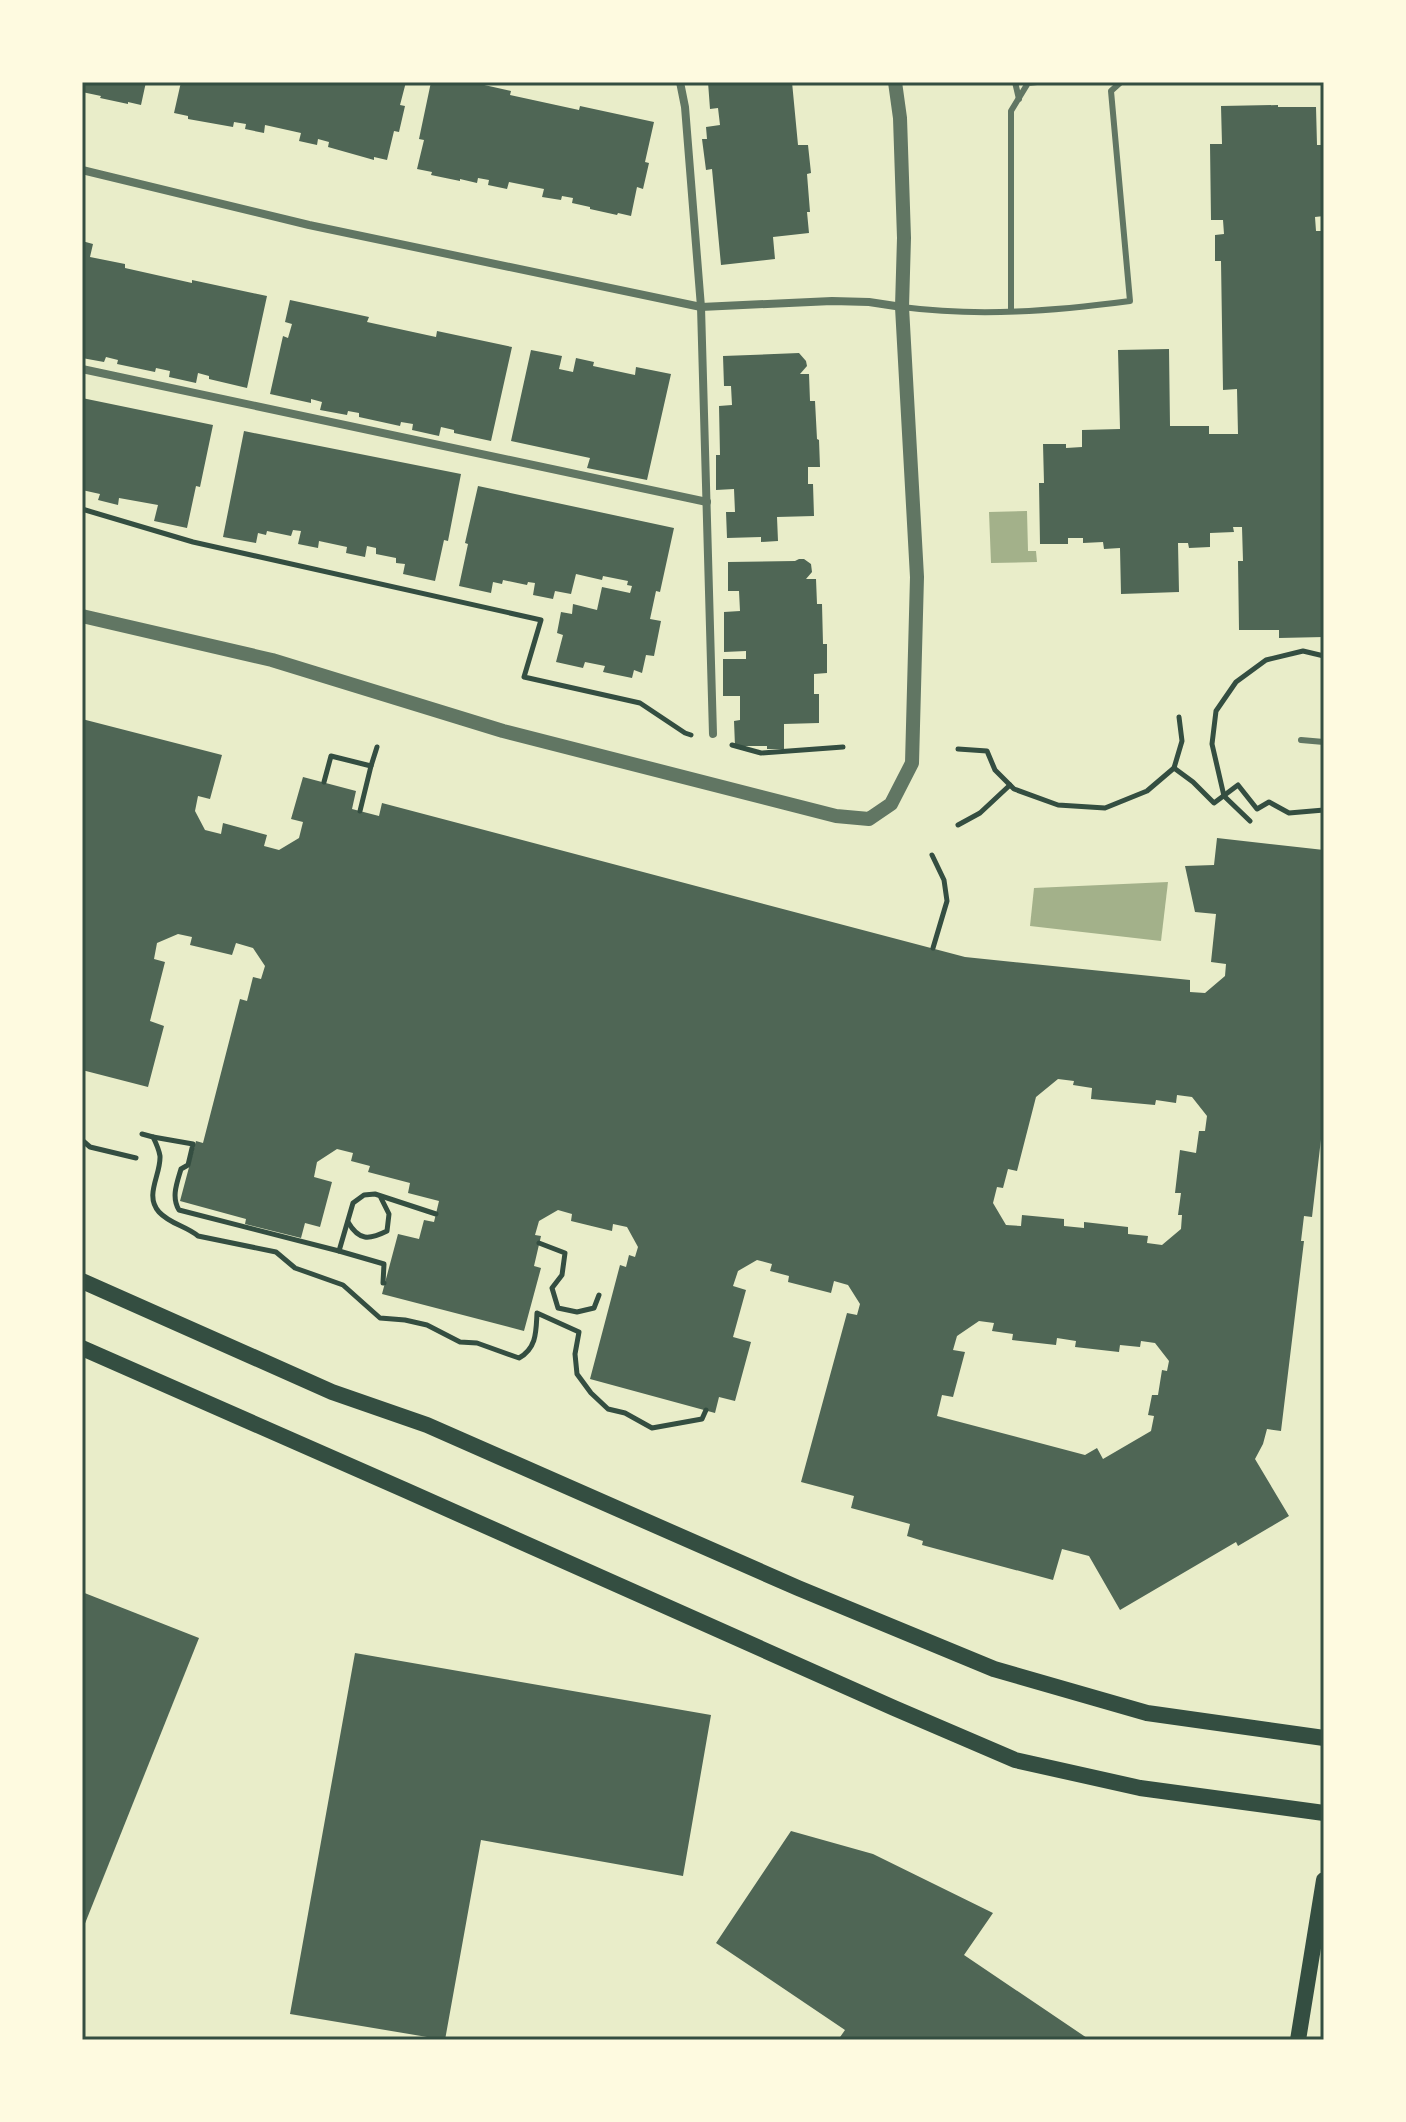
<svg xmlns="http://www.w3.org/2000/svg" width="1406" height="2122" font-family="'Asap Condensed',sans-serif">
	<style>
		.water { fill: #a3b18a }
		.building { fill: #4f6655; fill-rule: evenodd }
		.lines { fill: none; stroke-linecap: round; stroke-linejoin: round }
		.path { stroke: #344e41; stroke-width: 5 }
		.service { stroke: #617663; stroke-width: 6 }
		.minor { stroke: #617663; stroke-width: 8 }
		.tertiary { stroke: #617663; stroke-width: 14 }
		.secondary { stroke: #344e41; stroke-width: 16 }
		.neatline { fill: none; stroke: #344e41; stroke-width: 3 }
	</style>
	<rect width="100%" height="100%" fill="#e9edc9"/>
	<g class="water">
		<path d="M1027,511L1028,551H1036L1037,562L991,563L989,512Z"/>
		<path d="M1168,882L1161,941L1030,926L1034,888Z"/>
	</g>
	<g class="building">
		<path d="M82,82H146L141,105L128,102V104L100,98L101,96L82,92Z"/>
		<path d="M181,82H406L400,105L405,106L399,132L394,131L387,160L374,157V160L328,147L329,142L318,139L317,145L299,141L301,133L265,125L264,133L245,129L246,124L234,122L233,127L188,119V116L174,113Z"/>
		<path d="M431,82H471L511,91L510,95L579,110L580,106L654,122L645,162L649,163L643,189L637,187L631,216L618,213L617,215L590,209V207L572,203L573,198L562,196L561,200L542,197L544,189L509,182L507,189L488,185L489,180L478,178L477,183L460,179V181L431,175L432,172L417,169L424,140L419,139Z"/>
		<path d="M708,82H792L798,145H808L811,173L807,174L810,212H807L809,233L773,237L775,259L721,265L712,169L706,170L702,139H707L706,127L720,125L718,108L710,109Z"/>
		<path d="M1278,105V107H1316L1317,145H1324V216L1315,217L1316,231H1323L1324,254V637L1279,638V630H1239L1238,561H1243L1242,527H1233L1234,532L1210,533V547L1189,548L1188,543H1178L1179,592L1121,594L1120,548L1104,549L1103,542L1083,543V538H1068V544H1040L1039,483H1044L1043,444H1066V448L1082,447V430L1120,429L1118,350L1169,349L1170,426H1209V434H1238L1237,389L1223,390L1221,261H1215V235L1224,234L1223,220H1211L1210,144H1222L1221,106Z"/>
		<path d="M82,241L93,244L90,257L125,264V268L192,283V280L267,296L247,388L209,379V376L198,373L196,383L169,377L170,371L156,368L155,372L117,364L118,360L106,357L104,362L82,358Z"/>
		<path d="M290,300L369,317L367,322L436,337L437,331L512,347L491,441L454,433V430L441,427L439,436L412,430L413,424L401,422L400,426L359,417V413L348,411L347,415L320,410L322,402L311,399V403L270,394L283,336L288,338L292,324L285,322Z"/>
		<path d="M531,350L562,356L559,369L573,372L576,358L594,362L593,366L635,375L636,367L671,374L647,480L587,468L590,458L511,441Z"/>
		<path d="M799,353L806,361L807,366L800,374H809L810,401H815L817,439L819,440L820,467H808V484H813L814,516L777,517L778,541L761,542V537L727,538L726,512H735L734,489L716,490V455H720L719,406L732,405L731,386H724L723,356Z"/>
		<path d="M82,398L213,425L200,487L196,486L187,528L154,521L158,505L119,498L118,505L98,500L100,494L82,490Z"/>
		<path d="M244,431L461,474L448,541L444,540L435,581L403,574L405,564L396,563V558L376,554V548L367,546L365,557L346,553L347,547L319,541L318,548L298,544L301,531L293,530L291,536L267,531L266,535L258,533L256,543L223,537Z"/>
		<path d="M478,486L674,528L660,592L656,591L650,619L661,621L654,656L646,655L642,673L634,670L632,678L603,672L605,666L585,662L583,668L556,662L563,635L557,633L561,612L572,614L573,604L597,610L602,587L630,593L632,586L627,585L628,581L603,576L602,580L576,574L571,594L555,591L553,599L533,595L535,583L528,582L527,585L503,580L502,584L493,582L491,593L459,586L468,544L465,543Z"/>
		<path d="M799,559H804L811,564L812,572L806,579H816L817,604H822L823,644H827V673L814,674V694H819V723L784,724V749H767V746H735L734,721L740,720V696H723V659H746V651L724,652V612L740,611L739,591H728V562L795,561Z"/>
		<path d="M82,719L222,755L210,799L198,796L195,811L205,830L221,834L223,823L267,835L264,846L279,850L299,838L303,822L291,819L303,777L356,791L352,809L379,816L382,803L965,957L1190,980V992L1205,993L1225,976L1226,964L1211,962L1216,914L1195,912L1185,866L1214,865L1217,838L1324,850V1113L1312,1217L1304,1216L1301,1241H1304L1281,1431L1267,1429L1263,1444L1255,1459L1289,1516L1238,1546L1236,1542L1120,1610L1089,1556L1062,1549L1053,1580L922,1545L923,1541L907,1536L910,1524L851,1508L854,1496L801,1482L847,1313L857,1315L860,1304L848,1285L834,1281L831,1293L788,1282L789,1276L770,1271L772,1264L757,1260L738,1271L733,1286L746,1290L733,1337L751,1342L735,1401L719,1397L715,1413L590,1379L620,1265L626,1267L629,1255L635,1257L638,1247L627,1227L613,1224L612,1231L571,1221L572,1214L558,1210L539,1221L535,1235L541,1236L534,1266L541,1268L524,1331L382,1294L398,1234L419,1239L424,1220L434,1222L439,1201L408,1193L410,1183L368,1172L370,1166L351,1161L353,1153L337,1149L317,1162L314,1177L332,1182L320,1227L305,1223L301,1238L245,1224L246,1219L180,1201L196,1141L203,1143L240,999L247,1001L253,977L261,979L265,966L253,948L236,943L232,955L190,945L192,937L178,934L157,943L154,959L165,962L150,1021L164,1026L148,1087L82,1070ZM1058,1079L1074,1081L1073,1085L1092,1088L1091,1099L1155,1105L1156,1100L1176,1103L1177,1095L1192,1097L1207,1116L1205,1131H1199L1196,1153L1180,1150L1175,1193H1181L1178,1215H1182L1181,1229L1162,1245L1147,1243L1148,1236L1128,1234V1227L1084,1222V1228L1064,1226V1219L1022,1215L1021,1226L1006,1225L993,1203L997,1187L1003,1188L1008,1169L1017,1171L1036,1097ZM979,1321L994,1323L992,1331L1013,1334L1012,1340L1056,1345L1057,1338L1076,1341L1075,1347L1119,1352L1120,1345L1140,1347L1141,1341L1155,1343L1169,1361L1167,1371L1162,1370L1158,1395H1152L1148,1415L1154,1416L1151,1431L1103,1459L1097,1448L1085,1455L937,1416L942,1395L953,1397L965,1352L953,1350L957,1336Z"/>
		<path d="M82,1592L199,1638L82,1931Z"/>
		<path d="M355,1653L711,1715L683,1876L481,1840L445,2040L290,2014Z"/>
		<path d="M791,1831L873,1854L993,1913L964,1955L1090,2040H838L845,2030L716,1943Z"/>
	</g>
	<g class="lines">
		<g class="path">
			<path d="M82,509L193,542L541,620L524,677L640,703L685,733L691,735"/>
			<path d="M732,745L761,753L843,747"/>
			<path d="M958,749L987,751L995,770L1014,789L1058,805L1105,808L1147,791L1174,768L1182,741L1179,717"/>
			<path d="M1174,768L1193,782L1214,803L1238,785L1257,809L1269,802L1289,813L1324,810"/>
			<path d="M324,782L331,756L371,766L377,747"/>
			<path d="M360,811L371,766"/>
			<path d="M1250,821L1224,796L1212,744L1216,711L1236,682L1266,660L1303,651L1324,656"/>
			<path d="M958,825L980,813L1010,785"/>
			<path d="M932,855L944,880L947,901L933,948"/>
			<path d="M142,1134L153,1137C156,1143 159,1150 160,1156C161,1175 144,1195 159,1212C170,1224 186,1226 198,1236L276,1252L295,1268L343,1285L380,1318L405,1320L427,1325L460,1342L477,1343L519,1358C537,1348 536,1331 537,1313L579,1332L575,1354L577,1374L591,1393L608,1409L625,1413L652,1428L702,1419L706,1410"/>
			<path d="M153,1137L193,1144L188,1165L181,1169C177,1183 171,1197 179,1210L339,1251"/>
			<path d="M82,1140L90,1147L136,1158"/>
			<path d="M348,1222C359,1241 369,1240 387,1231L389,1214L381,1198"/>
			<path d="M539,1243L565,1253L562,1275L552,1288L558,1308L577,1312L594,1308L599,1295"/>
			<path d="M384,1283H383L384,1264L339,1251L353,1203L364,1195L375,1194L436,1214"/>
		</g>
		<g class="service">
			<path d="M1015,82L1019,99"/>
			<path d="M902,307C978,317 1055,311 1130,301L1111,91L1121,82"/>
			<path d="M1011,311V111L1028,83L1037,82"/>
			<path d="M1301,740L1324,742"/>
		</g>
		<g class="minor">
			<path d="M680,82L685,107L701,307L713,734"/>
			<path d="M82,170L309,225L701,307L832,301L869,302L902,307"/>
			<path d="M82,369L707,502"/>
		</g>
		<path class="tertiary" d="M82,616L272,660L503,731L836,816L869,819L891,804L912,763L917,577L902,307L904,238L900,118L895,82"/>
		<g class="secondary">
			<path d="M82,1281L332,1392L427,1425L798,1588L994,1669L1147,1713L1324,1738"/>
			<path d="M82,1348L405,1490L894,1708L1015,1760L1140,1788L1324,1813"/>
			<path d="M1298,2040L1324,1880"/>
		</g>
	</g>
	<rect width="1406" height="2122" fill="none" stroke="#fefae0" stroke-width="168"/>
	<rect x="84" y="84" width="1238" height="1954" class="neatline"/>
</svg>
